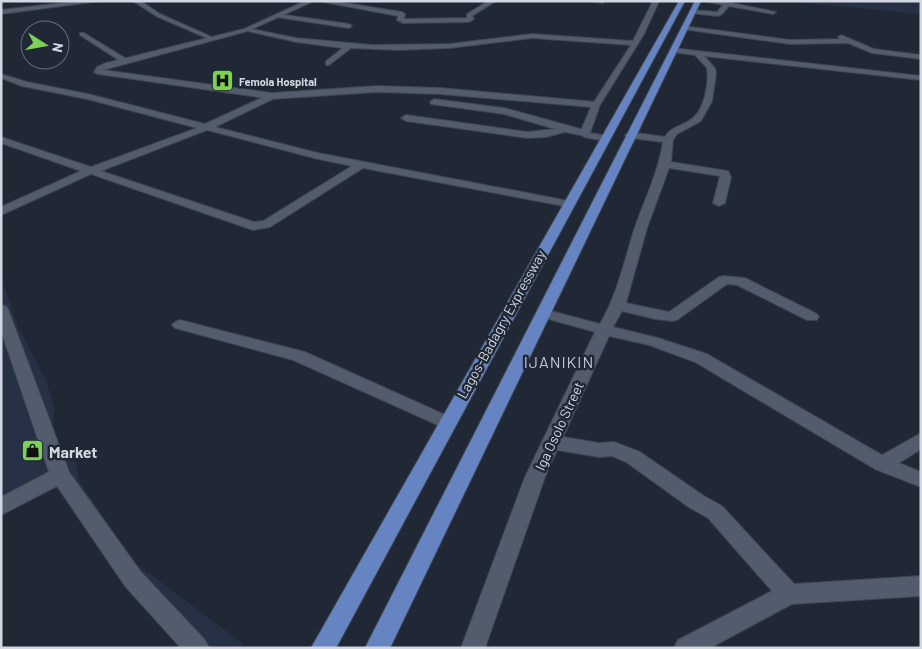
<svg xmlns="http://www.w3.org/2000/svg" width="922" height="649" font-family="Barlow,sans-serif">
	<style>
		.built { fill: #273145 }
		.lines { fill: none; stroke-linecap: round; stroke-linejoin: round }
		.minor-casing { stroke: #3e4450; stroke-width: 2 }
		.tertiary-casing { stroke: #3e4450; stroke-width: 2 }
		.trunk-casing { stroke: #3e4450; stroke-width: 2 }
		.minor { fill: #535c6c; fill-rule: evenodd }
		.tertiary { fill: #535c6c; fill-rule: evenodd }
		.trunk { fill: #6684c1; fill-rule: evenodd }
		.labels { text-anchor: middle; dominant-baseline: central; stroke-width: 5; stroke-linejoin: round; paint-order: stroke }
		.far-poi-label { font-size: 11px; font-weight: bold; fill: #d2d7e1; stroke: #202836; text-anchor: start }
		.street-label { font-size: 14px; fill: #d2d7e1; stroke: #202836 }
		.quarter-label { font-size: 16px; letter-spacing: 1px; fill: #bcc6d9; stroke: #202836 }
		.near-poi-label { font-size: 16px; font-weight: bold; fill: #d2d7e1; stroke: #202836; text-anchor: start }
	</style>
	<rect width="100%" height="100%" fill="#202836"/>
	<g class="built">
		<path d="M783,1H921V14Z"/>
		<path d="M1,277L18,327L45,379L54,405L52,439L76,463L79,481L135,563L243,644L241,648H192L71,487L49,490L1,516Z"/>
	</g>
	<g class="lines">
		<defs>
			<g id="minor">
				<path d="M79,1H100L1,14V10Z"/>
				<path d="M133,1H141L160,14L214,38L209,39L156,16Z"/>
				<path d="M318,1H333L402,12L405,14L404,19L467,18V14L488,1H496L472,16L474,19L469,22L403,23L397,20L398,16Z"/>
				<path d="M590,1H606L603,3Z"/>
				<path d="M653,1H659L644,34L600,105L596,108L592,105L631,45L532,38L449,48L398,50L351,48L329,65H326V61L343,48L296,42L243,30L246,28L296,38L372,45L449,44L532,34L633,41Z"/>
				<path d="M703,1L727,2L776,12L773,14L729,6L722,14L718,16L690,13V11L692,10L717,12L723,5Z"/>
				<path d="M278,14L349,24L352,26L349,28L276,17L275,16Z"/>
				<path d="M684,26L790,40L840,39L838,37L841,35L874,49L921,55V59L872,53L848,43L790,44L682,29V27Z"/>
				<path d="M80,33H84L130,61L123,63L80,35Z"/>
				<path d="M672,48L921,76V80L704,56L715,68L716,74L712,101L701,121L677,134L673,140L671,162L728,171L731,177L725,203L719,206L713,203L720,176L669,168L647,228L626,303L669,312L719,277L724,276L745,278L817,314L819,317L817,320H807L737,285L727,284L677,320L672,321L655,319L622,311L613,327L658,338L707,354L882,455L921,433V449L899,463L921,472V487L875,469L695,362L649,345L609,336L563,437L599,443L614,442L640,452L704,496L722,506L794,584L921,576V596L792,604L710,648H674L678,640L772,591L708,518L690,508L626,462L612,456L599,457L557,450L545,477L485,648H461L525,477L595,332L538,316L536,313L538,310L543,309L600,324C617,295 624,262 634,230C644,200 658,174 663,142L630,138L625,135L630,132L665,137C672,125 685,126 694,117C705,107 709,82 707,68L695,55L672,52Z"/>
				<path d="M1,74L27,82L88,94L205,124L272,93L276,96L275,98L215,127L318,153L569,201L575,204L569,207L363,168L270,227L253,230L91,174L1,215V207L81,171L1,143V137L91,167L197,128L87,99L22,86L1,78ZM207,130L318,159L352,166L263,221L254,222L101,171Z"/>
				<path d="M434,99L504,108L588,131L590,133L585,136L565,132L546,137L527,138L406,121L401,118L406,115L527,132L555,129L504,114L431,104L430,102Z"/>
				<path d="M1,305L6,306L8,309L69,472L141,572L205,640L209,648H181L125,586L57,486L1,515V497L49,472L1,331Z"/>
				<path d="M180,320L305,352L452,418L455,422L452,426L446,428L440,426L293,360L175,328L172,325L175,322Z"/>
			</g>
			<path id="tertiary" d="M305,1H314L248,31L103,70L272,93L377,86L440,88L596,102L600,105L590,133L608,136L610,138L605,141L584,137L580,133L591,107L440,94L377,92L272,99L98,74L94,72L97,67L106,63L244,29Z"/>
			<g id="trunk">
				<path d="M679,1H685L336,648H311Z"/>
				<path d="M695,1H701L390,648H365Z"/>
			</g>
		</defs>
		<use href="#minor" class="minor-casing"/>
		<use href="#tertiary" class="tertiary-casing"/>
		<use href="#trunk" class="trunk-casing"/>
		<use href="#minor" class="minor"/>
		<use href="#tertiary" class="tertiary"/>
		<use href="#trunk" class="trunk"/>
	</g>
	<defs>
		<symbol id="hospital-square" viewBox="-11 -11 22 22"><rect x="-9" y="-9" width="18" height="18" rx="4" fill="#7cd155" stroke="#202836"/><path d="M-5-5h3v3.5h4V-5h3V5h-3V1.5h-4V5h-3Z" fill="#111"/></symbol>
		<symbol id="shop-square" viewBox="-11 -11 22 22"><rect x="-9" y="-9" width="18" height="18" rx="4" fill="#7cd155" stroke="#202836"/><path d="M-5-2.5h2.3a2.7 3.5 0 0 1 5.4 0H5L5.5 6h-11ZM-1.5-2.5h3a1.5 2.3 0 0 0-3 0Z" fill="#111"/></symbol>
	</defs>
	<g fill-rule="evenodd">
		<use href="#hospital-square" x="210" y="68" width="25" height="25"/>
		<use href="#shop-square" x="20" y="438" width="25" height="25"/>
	</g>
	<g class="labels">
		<g class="far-poi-label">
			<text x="239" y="81">Femola Hospital</text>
		</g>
		<g class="street-label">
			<text transform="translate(501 324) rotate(-61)">Lagos-Badagry Expressway</text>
			<text transform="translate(559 426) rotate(-65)">Iga Osolo Street</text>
		</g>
		<g class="quarter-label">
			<text x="559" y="361">IJANIKIN</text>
		</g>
		<g class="near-poi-label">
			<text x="49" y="451">Market</text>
		</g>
	</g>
	<rect width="922" height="649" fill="none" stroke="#d2d7e1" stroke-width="5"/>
	<g transform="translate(45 45) rotate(101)"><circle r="24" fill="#202836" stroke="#676e7a"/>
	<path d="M0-4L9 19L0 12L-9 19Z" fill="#7cd155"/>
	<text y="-8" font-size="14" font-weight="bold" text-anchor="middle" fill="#d2d7e1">N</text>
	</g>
</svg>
